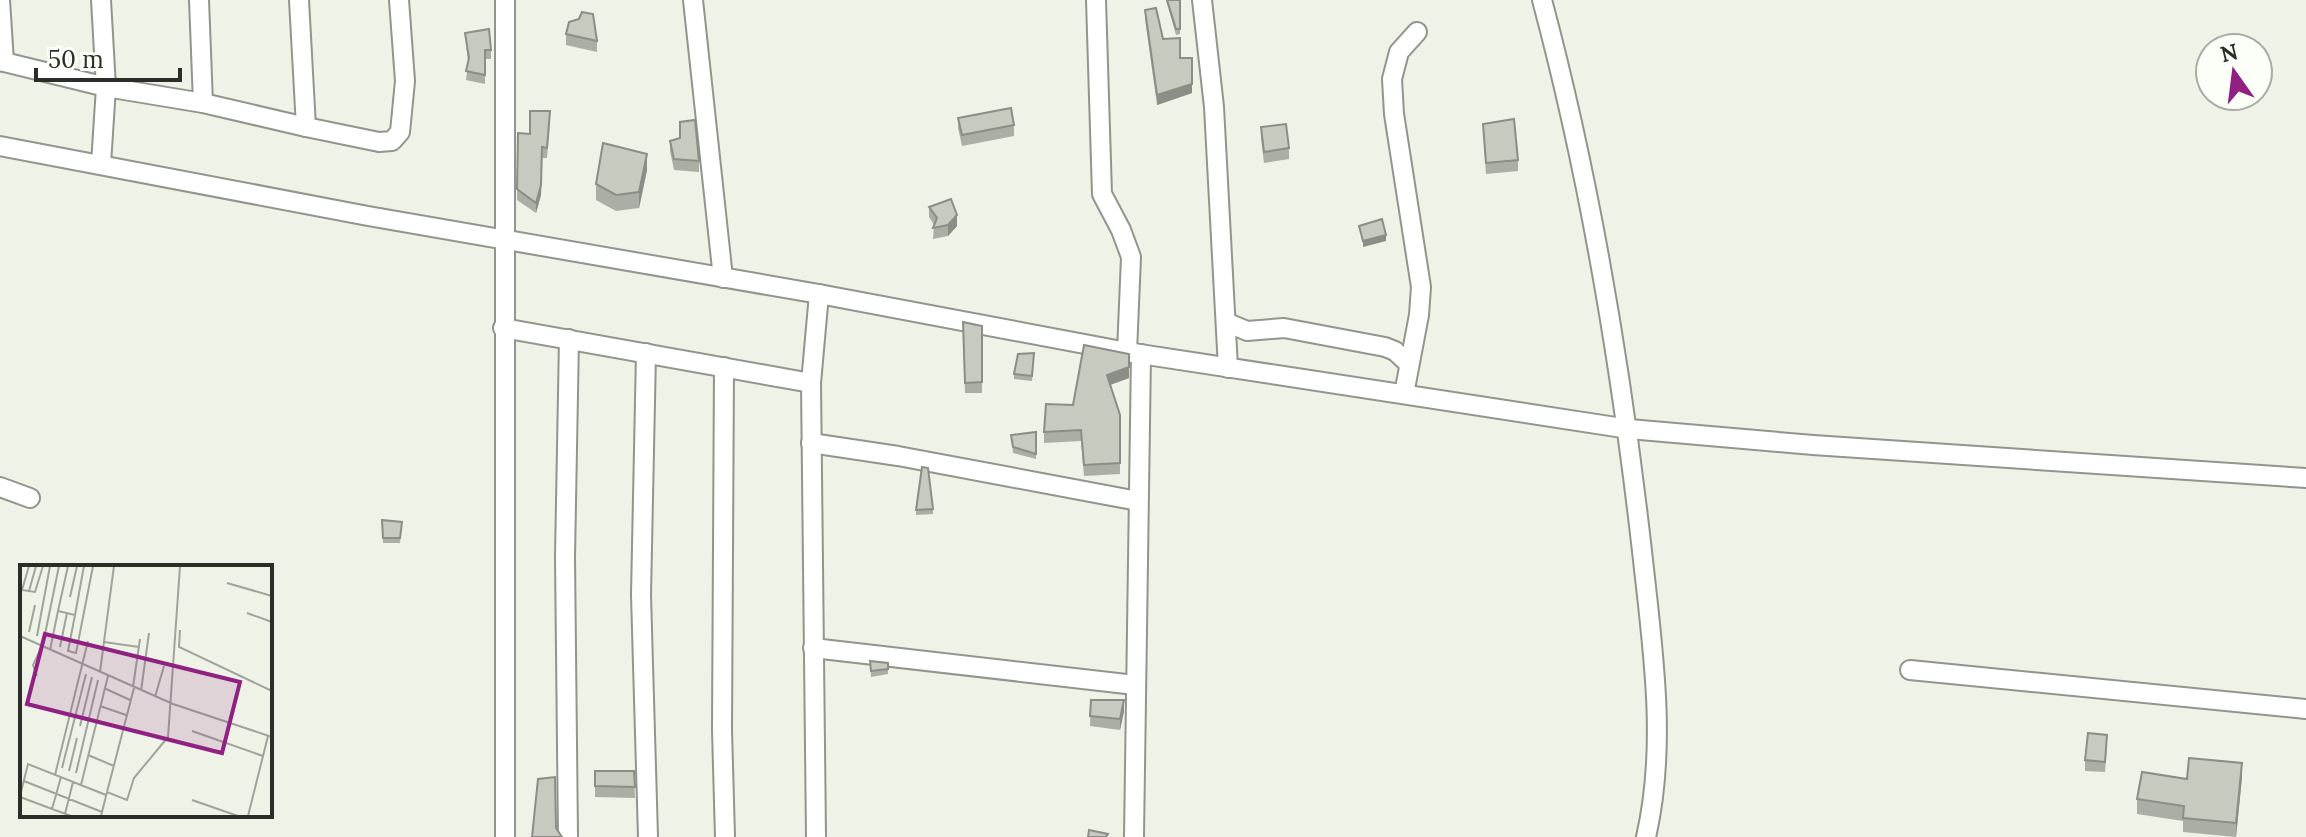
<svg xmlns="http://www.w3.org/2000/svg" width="2306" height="837" font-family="Lora,serif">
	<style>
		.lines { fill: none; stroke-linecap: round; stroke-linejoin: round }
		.street-casing { stroke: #91958b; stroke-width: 22 }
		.street { stroke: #fff; stroke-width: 18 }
		.wall { fill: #aaaea4 }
		.shaded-wall { fill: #8b8d86 }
		.building { fill: #c6cabf; stroke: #8b8d86; stroke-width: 2 }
		.inset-road { fill: none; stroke: #a0a39b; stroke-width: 2 }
		.view { fill: #902183; fill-opacity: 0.15; stroke: #902183; stroke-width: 4 }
		.inset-edge { fill: none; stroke: #2c2d29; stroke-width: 4 }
	</style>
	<rect width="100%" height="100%" fill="#eef2e7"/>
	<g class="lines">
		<defs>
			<g id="street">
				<path d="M0,0L4,62"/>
				<path d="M101,0L106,87L101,164"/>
				<path d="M199,0L203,103"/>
				<path d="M299,0L306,127L379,142L392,141L400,132L405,81L399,0"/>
				<path d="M505,0V837"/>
				<path d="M693,0L723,278"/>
				<path d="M1096,0L1102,194L1121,230L1131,257L1127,352"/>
				<path d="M1202,0L1214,107L1228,368"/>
				<path d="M1542,0C1591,183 1622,372 1643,560C1653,651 1667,746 1646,837"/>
				<path d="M0,61L106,87L203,103L306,127"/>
				<path d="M0,146L368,216L819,294L1127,352L1629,429L1813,445L2306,478"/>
				<path d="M1226,322L1247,331L1284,328L1385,347L1395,351L1409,364"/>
				<path d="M503,328L811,383"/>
				<path d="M646,353L641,595L648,837"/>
				<path d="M724,367L722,730L725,837"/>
				<path d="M1404,394L1419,315L1421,287L1394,114L1392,79L1399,52L1417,32"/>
				<path d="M811,443L898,456L1138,501"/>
				<path d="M0,487L30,498"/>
				<path d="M813,648L1135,685"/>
				<path d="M1910,670L2306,709"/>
				<path d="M568,837L565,557L569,339"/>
				<path d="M816,837L811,383L819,294"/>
				<path d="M1134,837L1141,354"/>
			</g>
		</defs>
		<use href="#street" class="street-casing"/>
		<use href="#street" class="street"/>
	</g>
	<g class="wall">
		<path d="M1166,0H1180V34L1176,35Z"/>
		<path d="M1145,10L1163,39L1180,58H1192V93L1157,105L1145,19Z"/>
		<path d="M465,33L491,50V59H485V84L466,80L468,62Z"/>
		<path d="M566,34L597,41V52L566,45Z"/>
		<path d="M958,118L1014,125V136L962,146L958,128Z"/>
		<path d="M550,122L547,158H542L541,195L536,213L517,200L518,133L530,134Z"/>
		<path d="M1483,124L1518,160V171L1486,174Z"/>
		<path d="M1261,127L1289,148V159L1264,163L1261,138Z"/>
		<path d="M670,141L699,161V172L674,170L670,151Z"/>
		<path d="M647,170L639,208L616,211L596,200V184Z"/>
		<path d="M929,207L957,226L948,236L933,239L934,225L929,217Z"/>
		<path d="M963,322L982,326V393H965Z"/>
		<path d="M1034,353L1032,381L1014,379V374Z"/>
		<path d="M1129,354V378L1110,385L1120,415V474L1084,476L1081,441L1044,443V432Z"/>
		<path d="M1036,432V459L1013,453L1011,435Z"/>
		<path d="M933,509V514L916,515V510Z"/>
		<path d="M382,520L402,522L400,543H383Z"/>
		<path d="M870,661L888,663V674L871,677Z"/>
		<path d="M1091,700L1124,711L1120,730L1090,726Z"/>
		<path d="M2107,745L2105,772L2085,771V760Z"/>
		<path d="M634,771L635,798L595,797V786Z"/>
		<path d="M2242,777L2236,837L2183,832V821L2137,814V799Z"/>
	</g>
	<g class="shaded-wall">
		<path d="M1192,84V93L1157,105V95Z"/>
		<path d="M542,147L541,195L536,213V203Z"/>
		<path d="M647,154V170L639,208V192Z"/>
		<path d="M957,215V226L948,236V225Z"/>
		<path d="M1386,235V241L1363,247V241Z"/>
		<path d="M1129,367V378L1107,386V375Z"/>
		<path d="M1124,700V711L1120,730V719Z"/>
		<path d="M2242,763V777L2236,837V823Z"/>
	</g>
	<g class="building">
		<path d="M1167,0H1180V29H1176Z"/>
		<path d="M1156,8L1163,39L1180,38V58H1192V84L1157,95L1145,10Z"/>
		<path d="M582,12L593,14L597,41L566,34L569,22L579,19Z"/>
		<path d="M489,29L491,50H485V75L466,71L469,58L465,33Z"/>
		<path d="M1011,108L1014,125L962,135L958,118Z"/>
		<path d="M530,111H550L547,148L542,147L541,185L536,203L517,189L518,133L530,134Z"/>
		<path d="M1514,119L1518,160L1486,163L1483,124Z"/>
		<path d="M695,120L699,161L674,159L670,141L680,138V122Z"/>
		<path d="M1286,124L1289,148L1264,152L1261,127Z"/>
		<path d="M603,143L647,154L639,192L616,195L596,184Z"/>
		<path d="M951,199L957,215L948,225L933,228L937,218L929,207Z"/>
		<path d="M1382,219L1386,235L1363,241L1359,226Z"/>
		<path d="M963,322L982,326V382L965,383Z"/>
		<path d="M1084,345L1129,354V367L1107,375L1120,415V463L1084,465L1081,430L1044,432L1046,404L1073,405Z"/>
		<path d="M1034,353L1032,376L1014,374L1018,354Z"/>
		<path d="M1036,432V454L1013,447L1011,435Z"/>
		<path d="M922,467L928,468L933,509L916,510Z"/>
		<path d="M382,520L402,522L400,538H383Z"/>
		<path d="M870,661L888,663V669L871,671Z"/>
		<path d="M1091,700H1124L1120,719L1090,716Z"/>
		<path d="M2088,733L2107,735L2105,762L2085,760Z"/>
		<path d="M2189,758L2242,763L2236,823L2183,818L2184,806L2137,799L2142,772L2187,779Z"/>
		<path d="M595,771H634L635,787L595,786Z"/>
		<path d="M555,777L556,828L562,837H532L538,779Z"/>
		<path d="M1089,830L1108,834L1106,837H1088Z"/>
	</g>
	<g transform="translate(20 565)">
		<rect width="252" height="252" fill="#eef2e7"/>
		<path class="inset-road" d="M9,1L2,25L15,27L23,1M207,18L252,31M9,26L16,1M50,32L57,1M38,46L48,1M227,48L252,57M55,50L64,1M160,65L159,82L252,126M9,67L15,40M0,71L153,139L252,172M17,71L30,1M24,74L39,1M84,77L119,82M40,82L47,48M30,85L38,46L55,50L48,86L56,88L73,1M80,107L94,1M17,111L13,100L22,81M113,122L120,74M84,123L110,135M121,126L129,68M135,132L144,101M80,141L106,150M60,161L72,112M172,166L243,191M68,190L94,201M42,203L66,109M49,206L57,173M56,208L78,115M35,210L68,76M4,216L82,247M61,220L88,111M87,227L114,123M0,231L8,199L86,230M0,232L51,251M172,235L218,251M32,244L41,212M45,249L53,217M81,251L87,227L107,235L114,213L148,172L160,1M228,251L248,171"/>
		<path class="view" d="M25,69L220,117L202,188L7,139Z"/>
		<rect width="252" height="252" class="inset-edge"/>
	</g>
	<g transform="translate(2234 72) rotate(346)"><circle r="38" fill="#fcfff8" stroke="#a9aba5" stroke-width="2"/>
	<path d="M0-6L14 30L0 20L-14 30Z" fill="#902183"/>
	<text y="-12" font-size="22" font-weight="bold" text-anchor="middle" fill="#2c2d29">N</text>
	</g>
	<path d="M36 68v12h144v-12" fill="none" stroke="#2c2d29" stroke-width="4"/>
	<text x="48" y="68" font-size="24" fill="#2c2d29" stroke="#fcfff8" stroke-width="6" paint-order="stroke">50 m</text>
</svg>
